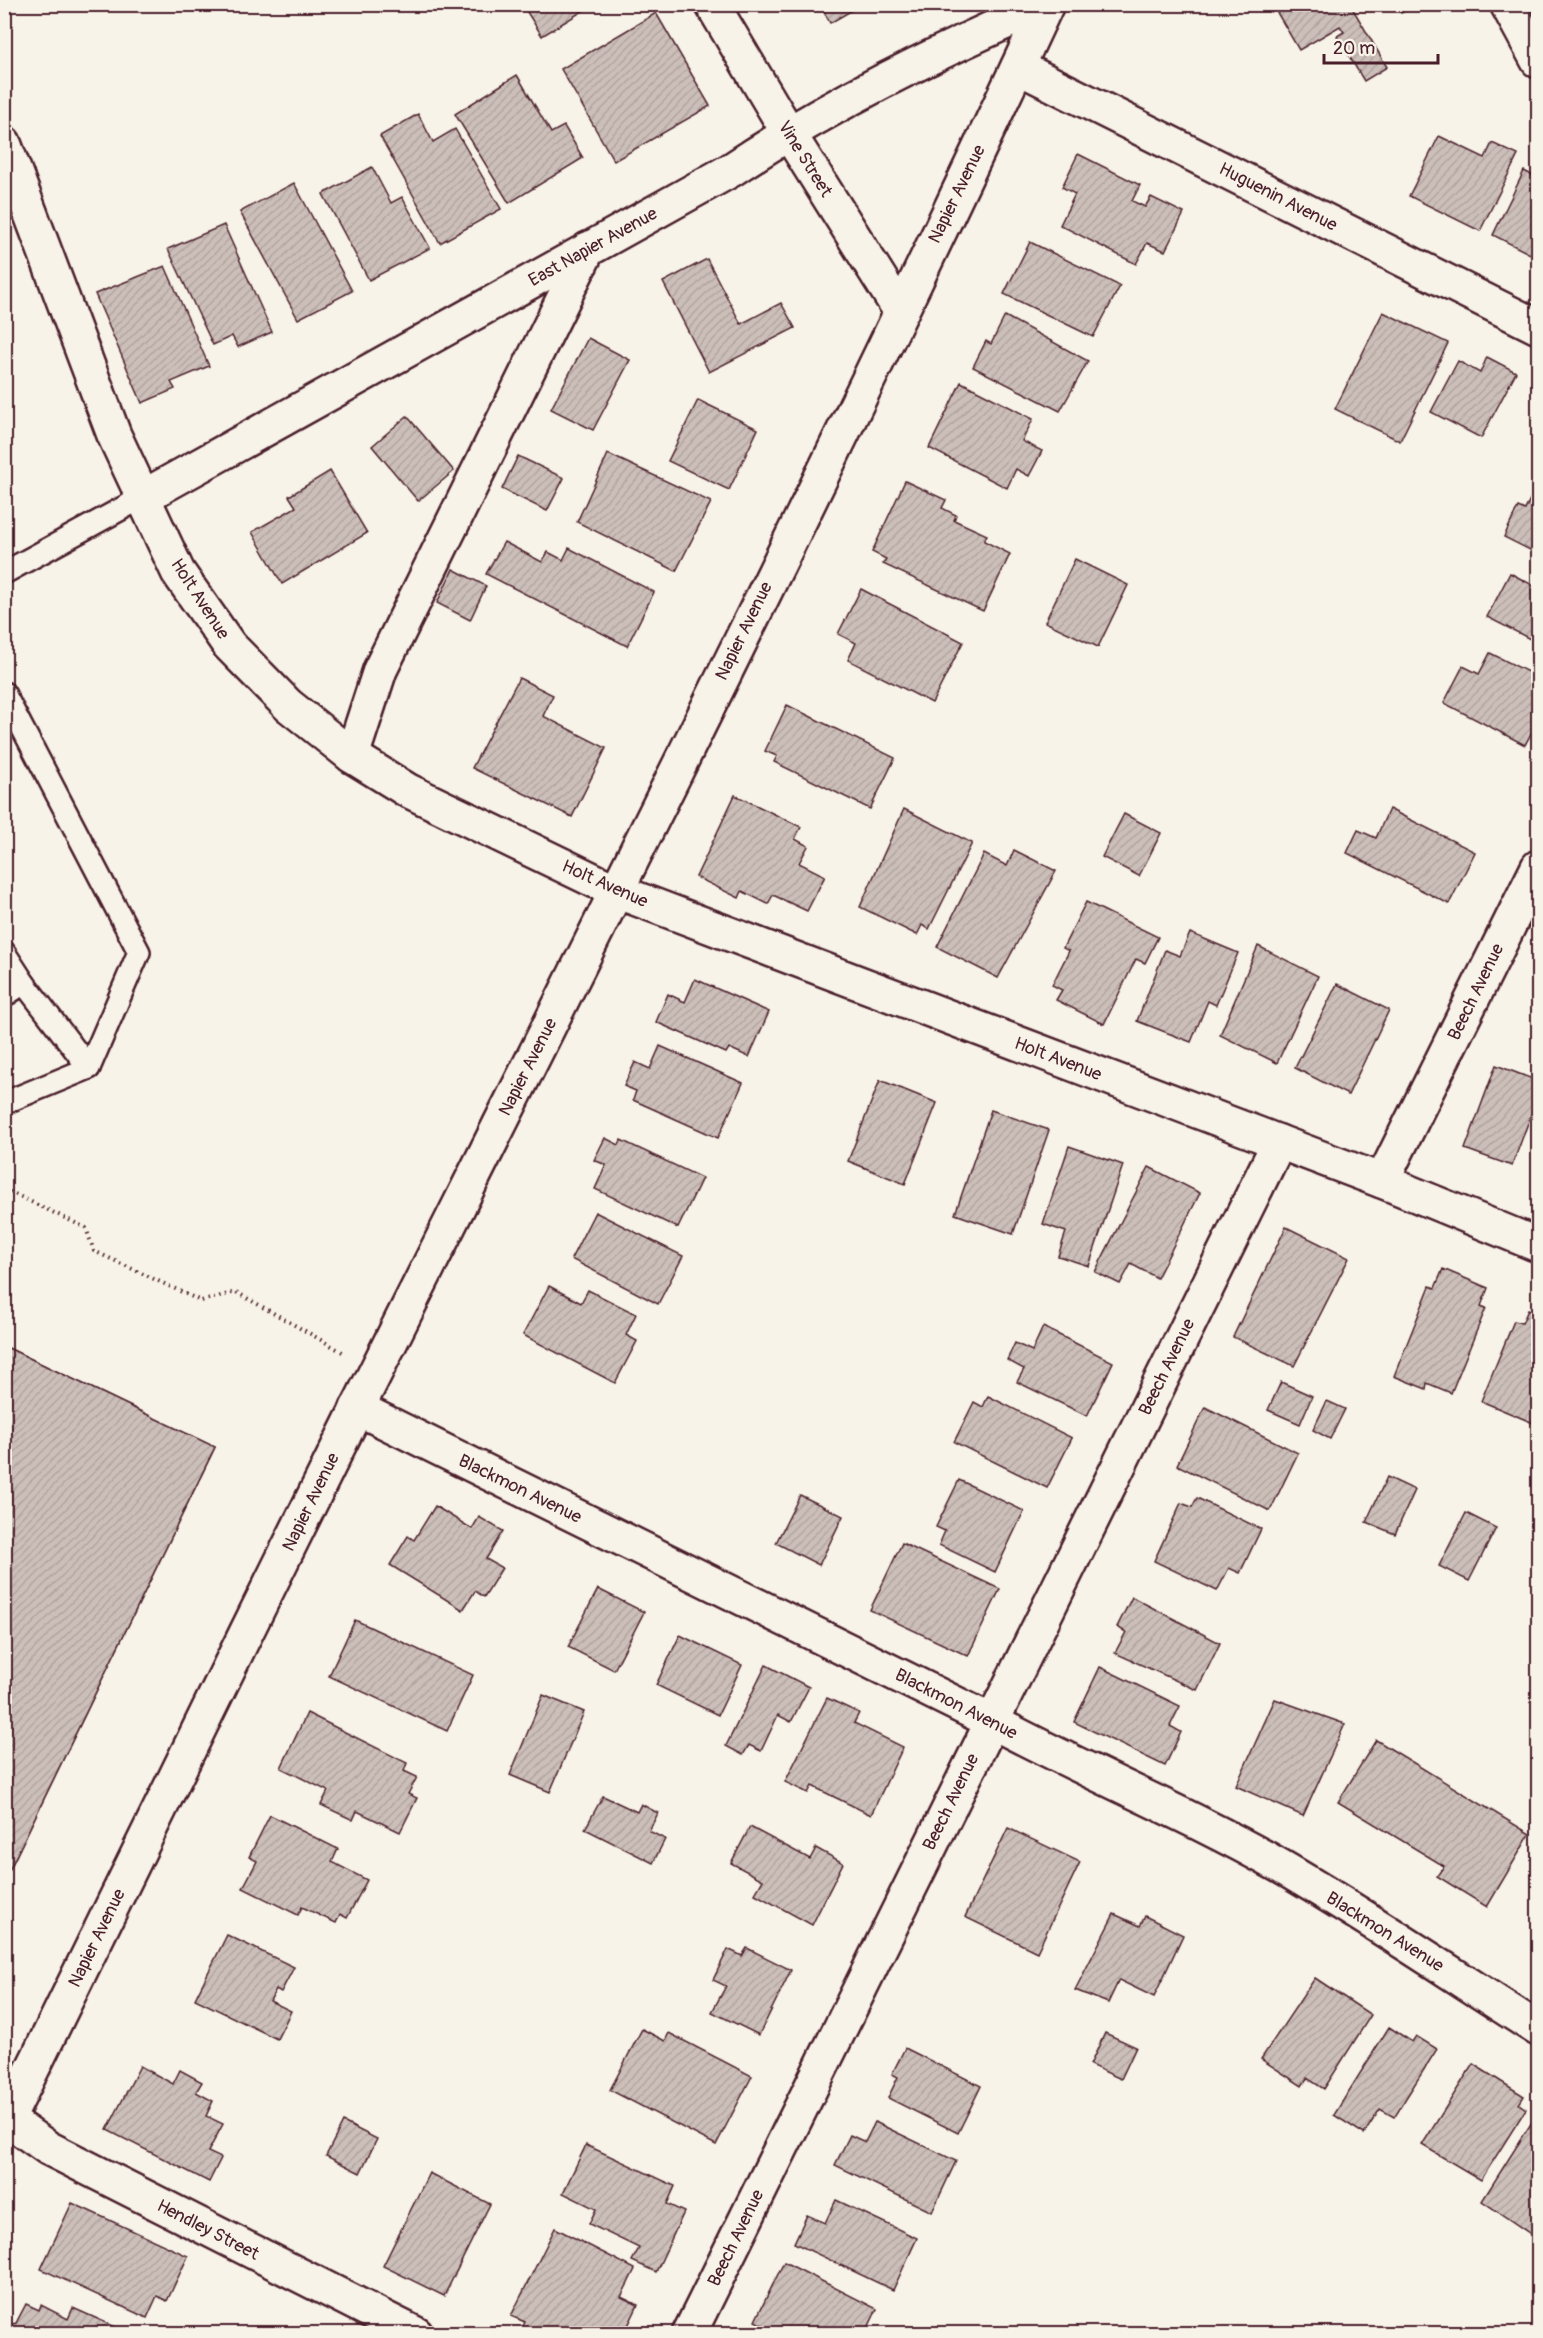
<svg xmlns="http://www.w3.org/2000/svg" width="1543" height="2338" font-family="Pangolin,sans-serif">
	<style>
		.building { fill: url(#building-hatch); stroke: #4a1f2b; stroke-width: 1.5 }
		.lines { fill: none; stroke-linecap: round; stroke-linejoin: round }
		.service-casing { stroke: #4a1f2b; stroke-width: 26 }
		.minor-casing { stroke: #4a1f2b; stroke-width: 38 }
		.tertiary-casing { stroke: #4a1f2b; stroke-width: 38 }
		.path { stroke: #4a1f2b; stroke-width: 4; stroke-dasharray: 1.5 4.5; stroke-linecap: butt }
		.service { stroke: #f7f3e8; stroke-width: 21 }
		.minor { stroke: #f7f3e8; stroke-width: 33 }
		.tertiary { stroke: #f7f3e8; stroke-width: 33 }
		.labels { text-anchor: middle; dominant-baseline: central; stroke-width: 5; stroke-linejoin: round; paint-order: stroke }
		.street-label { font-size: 18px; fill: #4a1f2b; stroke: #f7f3e8 }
	</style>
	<defs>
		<pattern id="building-hatch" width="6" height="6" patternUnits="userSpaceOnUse" patternTransform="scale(1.5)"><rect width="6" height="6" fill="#ccbfb9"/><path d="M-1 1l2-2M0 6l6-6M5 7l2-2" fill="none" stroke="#b1a49f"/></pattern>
	</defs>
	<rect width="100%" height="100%" fill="#f7f3e8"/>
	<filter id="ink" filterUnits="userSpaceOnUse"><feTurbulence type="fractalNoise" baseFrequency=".0167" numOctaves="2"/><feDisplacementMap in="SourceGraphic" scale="12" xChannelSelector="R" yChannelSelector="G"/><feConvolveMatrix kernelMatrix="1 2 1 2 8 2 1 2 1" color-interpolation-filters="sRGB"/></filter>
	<g filter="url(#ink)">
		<g class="building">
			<path d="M522,4H583L586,9L542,36Z"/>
			<path d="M820,4H863L830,23Z"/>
			<path d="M1272,4H1350L1387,67L1364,81L1337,36L1344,32L1340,26L1299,50Z"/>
			<path d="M1396,4H1418L1401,13Z"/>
			<path d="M656,13L710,106L614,161L561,69Z"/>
			<path d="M517,75L551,133L564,126L583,158L509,203L455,114Z"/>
			<path d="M418,114L433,142L455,129L501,209L440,243L380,136Z"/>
			<path d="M1439,136L1485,158L1492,143L1518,155L1480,231L1409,196Z"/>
			<path d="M1078,154L1140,185L1132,201L1145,207L1151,197L1184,213L1165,251L1147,243L1136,264L1060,225L1075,194L1062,187Z"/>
			<path d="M372,167L391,203L402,197L430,248L369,280L323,194Z"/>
			<path d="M1524,171L1538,178V258L1493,235Z"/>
			<path d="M294,183L352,291L298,319L240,212Z"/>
			<path d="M224,225L272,332L238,347L232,336L213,345L168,249Z"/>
			<path d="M1030,242L1120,286L1093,337L1004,294Z"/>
			<path d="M707,259L741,324L781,303L795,328L709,372L663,282Z"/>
			<path d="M165,266L209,366L171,382L175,389L142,403L95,294Z"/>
			<path d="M1383,312L1448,343L1400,441L1335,409Z"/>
			<path d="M1005,316L1088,361L1060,411L973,367L986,341L991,344Z"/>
			<path d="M588,338L630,360L593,430L551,409Z"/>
			<path d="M1487,357L1516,372L1481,438L1431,412L1458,361L1480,373Z"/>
			<path d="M961,382L1033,419L1022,441L1042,451L1029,476L1016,469L1007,488L929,448Z"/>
			<path d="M698,400L758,429L729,490L668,461Z"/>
			<path d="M407,416L454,471L418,501L372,446Z"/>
			<path d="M608,454L711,502L676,571L577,522Z"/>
			<path d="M518,456L564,478L547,511L502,489Z"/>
			<path d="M330,471L367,533L282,584L252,532L296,507L289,496Z"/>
			<path d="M905,481L946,500L942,508L956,515L954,520L987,535L984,541L1010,554L983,611L883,564L886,559L872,552Z"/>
			<path d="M1535,488L1538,490V554L1504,537L1518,507L1525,510Z"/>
			<path d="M504,542L542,562L548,552L563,560L569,548L654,592L627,646L486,574Z"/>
			<path d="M1075,559L1128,585L1098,647L1045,622Z"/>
			<path d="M453,569L486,586L470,620L437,603Z"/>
			<path d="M1510,573L1538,588V643L1487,617Z"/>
			<path d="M861,589L963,642L932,703L848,660L856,643L838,634Z"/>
			<path d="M1490,653L1538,677V720L1525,745L1444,703L1463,666L1479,674Z"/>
			<path d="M519,678L553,695L543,716L606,748L572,817L472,768Z"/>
			<path d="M787,705L895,758L870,809L774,762L777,756L765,751Z"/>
			<path d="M735,795L801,827L795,839L808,846L799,863L825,876L807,911L773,895L768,904L742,891L739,898L696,877Z"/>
			<path d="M904,809L972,843L929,929L922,925L917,935L860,907Z"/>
			<path d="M1389,809L1475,852L1449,904L1347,853L1358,830L1376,838Z"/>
			<path d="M1124,814L1161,833L1139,876L1102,857Z"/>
			<path d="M1014,850L1056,871L998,978L937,947L984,854L1007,866Z"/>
			<path d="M1086,902L1158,937L1145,963L1136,959L1104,1024L1056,1000L1062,990L1052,985L1069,951L1063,948Z"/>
			<path d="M1190,933L1238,953L1216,1005L1208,1001L1191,1042L1137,1021L1165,950L1180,956Z"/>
			<path d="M1258,946L1318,976L1277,1063L1220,1035Z"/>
			<path d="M695,979L769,1012L749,1057L729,1048L726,1053L656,1022L668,994L685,1002Z"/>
			<path d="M1337,984L1389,1010L1348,1095L1295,1068Z"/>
			<path d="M660,1046L743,1083L718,1138L633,1100L636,1091L624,1086L635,1062L650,1069Z"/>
			<path d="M1496,1065L1538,1081V1096L1512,1166L1465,1149Z"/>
			<path d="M880,1080L937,1103L905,1184L848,1161Z"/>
			<path d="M991,1110L1049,1130L1013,1234L955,1214Z"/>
			<path d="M605,1138L619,1145L621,1140L702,1178L678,1228L595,1189L606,1165L594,1160Z"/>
			<path d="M1069,1146L1123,1165L1089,1266L1058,1256L1066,1232L1043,1224Z"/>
			<path d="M1149,1167L1200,1193L1157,1278L1131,1264L1120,1284L1095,1272Z"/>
			<path d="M595,1212L683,1256L658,1304L571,1259Z"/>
			<path d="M1286,1227L1349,1258L1294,1366L1233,1337Z"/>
			<path d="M1443,1269L1488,1288L1481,1306L1486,1308L1451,1393L1427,1383L1426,1389L1394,1376L1430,1286L1435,1288Z"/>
			<path d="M549,1286L581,1303L588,1290L636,1314L626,1335L637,1341L615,1383L523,1335Z"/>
			<path d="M1528,1310L1538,1314V1425L1481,1401L1514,1321L1522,1323Z"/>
			<path d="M1043,1327L1113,1362L1087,1416L1017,1382L1024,1369L1007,1360L1015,1343L1032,1351Z"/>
			<path d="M4,1346L215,1447L4,1881V1598L21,1564L4,1555Z"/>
			<path d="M4,1346L215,1447L4,1881Z"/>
			<path d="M1281,1382L1312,1396L1300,1424L1268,1410Z"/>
			<path d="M988,1396L1072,1438L1047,1488L954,1442L974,1402L983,1407Z"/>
			<path d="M1327,1401L1345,1409L1330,1439L1313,1430Z"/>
			<path d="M1205,1407L1298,1453L1270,1511L1177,1465Z"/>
			<path d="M1387,1477L1415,1490L1395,1534L1366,1522Z"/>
			<path d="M959,1480L1024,1511L995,1572L939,1545L945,1531L936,1527Z"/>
			<path d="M800,1495L843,1516L819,1565L776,1543Z"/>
			<path d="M1197,1498L1261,1529L1240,1573L1229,1568L1217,1591L1154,1561L1181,1503L1192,1507Z"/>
			<path d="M435,1506L472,1529L479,1517L503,1531L486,1559L502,1568L484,1597L475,1591L463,1610L390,1565L408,1536L414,1540Z"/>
			<path d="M1466,1513L1496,1528L1469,1581L1439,1566Z"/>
			<path d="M902,1543L1000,1589L968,1656L870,1610Z"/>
			<path d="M598,1589L644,1612L614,1670L568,1647Z"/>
			<path d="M1132,1597L1220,1643L1197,1690L1115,1653L1126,1632L1117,1627Z"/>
			<path d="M355,1620L473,1675L447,1731L329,1676Z"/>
			<path d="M680,1635L742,1665L718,1715L656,1685Z"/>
			<path d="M766,1665L809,1687L791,1722L778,1715L761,1751L749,1745L743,1755L726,1746Z"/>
			<path d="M1100,1667L1180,1706L1170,1726L1181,1732L1165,1766L1074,1722Z"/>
			<path d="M543,1695L584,1712L550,1792L510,1775Z"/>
			<path d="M827,1698L859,1713L854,1723L903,1747L871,1815L812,1786L808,1793L785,1782Z"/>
			<path d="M1275,1699L1345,1724L1303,1816L1236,1786Z"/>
			<path d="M307,1713L407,1763L404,1771L417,1777L408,1794L417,1798L400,1832L357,1811L353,1820L321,1805L328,1791L281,1768Z"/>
			<path d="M1376,1740L1530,1834L1487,1907L1437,1876L1444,1866L1338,1802Z"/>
			<path d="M603,1796L637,1812L641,1804L658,1813L649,1831L665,1839L653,1863L585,1829Z"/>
			<path d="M270,1815L338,1849L332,1862L367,1880L347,1918L340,1914L336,1923L302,1907L298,1915L243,1888L257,1861L249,1857Z"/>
			<path d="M750,1827L810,1859L816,1848L843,1863L812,1925L755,1894L763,1880L731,1863Z"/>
			<path d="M1008,1828L1080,1862L1037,1952L965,1917Z"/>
			<path d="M1114,1914L1140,1926L1145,1916L1183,1935L1154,1997L1119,1980L1108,2003L1075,1990Z"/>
			<path d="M227,1935L294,1967L281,1992L276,1989L270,2001L291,2011L277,2039L195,1999Z"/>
			<path d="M747,1948L791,1970L759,2035L712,2012L726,1986L713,1980L728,1949L742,1956Z"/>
			<path d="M1315,1978L1371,2015L1324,2089L1307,2078L1302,2086L1261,2059Z"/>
			<path d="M1389,2027L1412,2042L1416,2036L1437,2049L1394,2117L1380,2109L1364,2134L1334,2115Z"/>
			<path d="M642,2029L665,2041L669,2033L752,2076L716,2145L610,2090Z"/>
			<path d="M1105,2033L1136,2047L1121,2079L1090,2065Z"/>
			<path d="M905,2048L981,2086L958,2133L888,2098L898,2077L892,2074Z"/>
			<path d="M1473,2064L1524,2096L1519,2104L1526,2109L1481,2180L1422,2145Z"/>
			<path d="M140,2066L173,2084L180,2070L202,2082L196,2092L213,2101L206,2116L223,2124L208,2152L221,2158L209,2182L107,2130Z"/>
			<path d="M343,2122L377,2139L360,2173L326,2156Z"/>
			<path d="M875,2122L956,2161L932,2212L835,2165L850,2135L865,2142Z"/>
			<path d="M1532,2122L1538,2126V2239L1482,2201Z"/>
			<path d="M586,2145L675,2186L667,2204L684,2212L656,2272L632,2261L639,2248L589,2224L596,2209L563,2193Z"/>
			<path d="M429,2173L490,2204L444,2296L383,2266Z"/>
			<path d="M836,2200L917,2238L893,2290L794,2243L807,2215L825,2223Z"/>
			<path d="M72,2203L188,2256L167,2301L157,2296L147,2318L41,2269Z"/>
			<path d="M555,2228L635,2269L621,2297L638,2305L624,2334H519L525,2322L511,2316Z"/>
			<path d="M784,2262L877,2309L865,2334H779L755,2321Z"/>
			<path d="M26,2304L39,2310L41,2305L68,2319L73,2308L129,2333L4,2334V2326L16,2323Z"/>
		</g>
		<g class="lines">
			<defs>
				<g id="service">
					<path d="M4,573L143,497"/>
					<path d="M4,693L139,952L89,1068L4,1103"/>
					<path d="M4,952L24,983L89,1068"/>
					<path d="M4,996L24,983"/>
				</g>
				<g id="minor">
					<path d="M712,4L788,132L901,312"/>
					<path d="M1507,4L1538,61"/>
					<path d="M1018,67L1538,327"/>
					<path d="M4,143L114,435L178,572L229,645L288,705L352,756L407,790L616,891L1382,1181L1538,1245"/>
					<path d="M143,497L731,170C830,104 937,52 1046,4"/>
					<path d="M352,756L380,670L588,249"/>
					<path d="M1382,1181L1538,867"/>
					<path d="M357,1408L991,1721C1086,1772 1187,1813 1280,1866C1368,1917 1453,1975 1538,2029"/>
					<path d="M4,2117L48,2148L416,2334"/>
					<path d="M689,2334L1279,1142"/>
				</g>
				<path id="tertiary" d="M4,2127C124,1885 240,1642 361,1401C593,938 828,475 1047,4"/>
			</defs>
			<use href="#service" class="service-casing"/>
			<use href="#minor" class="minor-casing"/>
			<use href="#tertiary" class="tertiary-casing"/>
			<path class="path" d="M4,1189L86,1228L94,1251L201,1301L236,1292L346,1354"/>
			<use href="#service" class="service"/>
			<use href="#minor" class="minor"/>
			<use href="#tertiary" class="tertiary"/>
		</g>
	</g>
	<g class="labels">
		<g class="street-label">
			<text transform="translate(805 159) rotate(58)">Vine Street</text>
			<text transform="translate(957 194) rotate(-64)">Napier Avenue</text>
			<text transform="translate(1278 197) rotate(27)">Huguenin Avenue</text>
			<text transform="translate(593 247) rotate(-29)">East Napier Avenue</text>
			<text transform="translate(200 599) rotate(57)">Holt Avenue</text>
			<text transform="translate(744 631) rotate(-64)">Napier Avenue</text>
			<text transform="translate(605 884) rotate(24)">Holt Avenue</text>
			<text transform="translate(1476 992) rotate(-64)">Beech Avenue</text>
			<text transform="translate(1058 1059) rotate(21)">Holt Avenue</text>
			<text transform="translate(528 1067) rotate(-63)">Napier Avenue</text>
			<text transform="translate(1167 1367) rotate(-64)">Beech Avenue</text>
			<text transform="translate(520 1489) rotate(26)">Blackmon Avenue</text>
			<text transform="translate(311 1502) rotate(-64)">Napier Avenue</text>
			<text transform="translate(956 1704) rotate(27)">Blackmon Avenue</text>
			<text transform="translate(951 1802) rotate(-64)">Beech Avenue</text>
			<text transform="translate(1385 1932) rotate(32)">Blackmon Avenue</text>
			<text transform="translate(97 1938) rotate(-64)">Napier Avenue</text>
			<text transform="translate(208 2230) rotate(27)">Hendley Street</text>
			<text transform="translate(736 2238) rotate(-64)">Beech Avenue</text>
		</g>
	</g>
	<rect width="1543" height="2338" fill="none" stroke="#f7f3e8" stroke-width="24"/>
	<rect x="12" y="12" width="1519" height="2314" fill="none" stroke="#4a1f2b" stroke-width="2" filter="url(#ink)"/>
	<path d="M1324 54v9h114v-9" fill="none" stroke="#4a1f2b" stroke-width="3"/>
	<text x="1333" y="54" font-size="18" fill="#4a1f2b" stroke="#f7f3e8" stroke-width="4.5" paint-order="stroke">20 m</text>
</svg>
